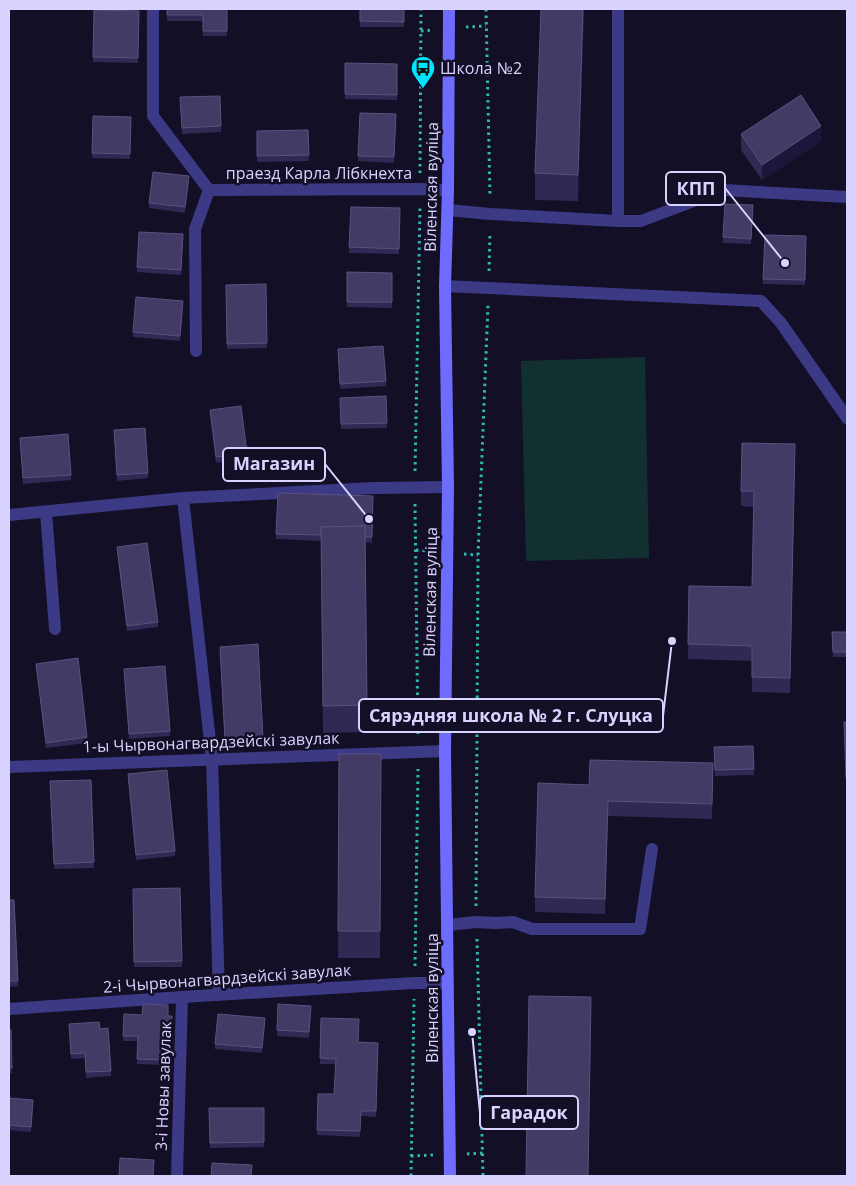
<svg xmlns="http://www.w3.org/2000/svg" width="856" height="1185" font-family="'Open Sans',sans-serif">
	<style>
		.green { fill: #12302f }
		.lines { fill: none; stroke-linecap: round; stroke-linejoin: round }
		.path { stroke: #2fb8b0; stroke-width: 3; stroke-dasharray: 2.5 4; stroke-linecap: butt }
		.lane { stroke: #3d3a85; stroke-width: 12 }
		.street { stroke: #3d3a85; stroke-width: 12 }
		.secondary { stroke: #6f6bff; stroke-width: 12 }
		.wall { fill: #312854 }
		.shaded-wall { fill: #1d163a }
		.building { fill: #433a66; stroke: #5a527e }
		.labels { text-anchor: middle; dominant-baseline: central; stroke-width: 5; stroke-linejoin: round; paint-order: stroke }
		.poi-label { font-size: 16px; fill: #d9d4ff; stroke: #130f26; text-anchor: start }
		.street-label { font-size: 16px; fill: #d9d4ff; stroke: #130f26 }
		.leader { fill: none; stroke: #d9d4ff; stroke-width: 2 }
		.callout-dot { fill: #d9d4ff; stroke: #130f26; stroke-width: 2 }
		.callout { fill: #130f26; stroke: #d9d4ff; stroke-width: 2 }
		.callout-label { font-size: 18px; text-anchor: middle; font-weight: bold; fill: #d9d4ff }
	</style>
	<rect width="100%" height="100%" fill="#130f26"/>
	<path class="green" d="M645,357L649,558L526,561L521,361Z"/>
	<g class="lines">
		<g class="path">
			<path d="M486,9L490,196"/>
			<path d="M466,27L486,26"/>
			<path d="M421,31L433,30"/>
			<path d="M420,173L421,9"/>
			<path d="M489,271L490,232"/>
			<path d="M415,471L420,207"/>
			<path d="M415,504L418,736"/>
			<path d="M416,550L430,551"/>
			<path d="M464,554L478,555"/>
			<path d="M476,906L478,555L488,305"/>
			<path d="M477,939L483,1176"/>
			<path d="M415,966L418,769"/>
			<path d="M467,1154L483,1153"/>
			<path d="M411,1156L433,1155"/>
			<path d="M411,1176L414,999"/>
		</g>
		<g class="lane">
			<path d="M448,210L490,214L618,221V9"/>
			<path d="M618,221H641L723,190L847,197"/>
			<path d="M445,286L761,301L781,323L847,418"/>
			<path d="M196,351L195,229L209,190"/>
			<path d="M183,498L212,759L219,995"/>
			<path d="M46,512L55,629"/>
			<path d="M448,925L476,922L495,923L513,922L532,929H640L652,849"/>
		</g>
		<g class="street">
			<path d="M153,9V116L209,190L420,189L448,190"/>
			<path d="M9,515L183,498L374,488L448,487"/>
			<path d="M9,767L445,751"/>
			<path d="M9,1009L182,997L414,983H447"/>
			<path d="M177,1176L182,997"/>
		</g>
		<path class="secondary" d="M449,9L448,190L445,286L448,487L445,751L450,1176"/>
	</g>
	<g class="wall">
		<path d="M167,9H227V36H203V21H167Z"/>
		<rect x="360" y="9" width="44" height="18"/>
		<path d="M541,9H584L578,201L535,200V173Z"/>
		<path d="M94,10L139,11L138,63L93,62Z"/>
		<path d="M345,63L397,64V100L345,99Z"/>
		<path d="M180,97L221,126V132L182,134Z"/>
		<path d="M360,113L396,114L394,163L358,161Z"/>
		<path d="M93,116L131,117L130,159L92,158Z"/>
		<path d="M308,130L309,161L257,162V131Z"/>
		<path d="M741,134L821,141L762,180L741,150Z"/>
		<path d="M189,182L185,213L149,208V203Z"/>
		<path d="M351,207L400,208L399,254L349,253Z"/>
		<path d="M753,210L751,244L723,243V237Z"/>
		<path d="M765,235L806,236L805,285L763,284Z"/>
		<path d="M183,240L181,275L137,272V267Z"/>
		<path d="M347,272L392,273V308L347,307Z"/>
		<path d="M266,284L267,348L227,349L226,285Z"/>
		<path d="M183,307L180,341L133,337V332Z"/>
		<path d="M338,354L386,381V386L340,389Z"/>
		<path d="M386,396L387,428L341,429L340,398Z"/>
		<path d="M210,410L247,453V458L216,463Z"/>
		<path d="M114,430L148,473V478L117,481Z"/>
		<path d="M20,438L71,475V480L23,484Z"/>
		<path d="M795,459L790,693L752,692V661L688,659L689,586L752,587L754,507L741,506V491Z"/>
		<path d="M373,496L372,543L365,542L367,732L323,733L321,541L276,539V534Z"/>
		<path d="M117,547L158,622V627L127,631L117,552Z"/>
		<path d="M832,632H847V657H833Z"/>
		<path d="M220,652L263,738V743L225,746Z"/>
		<path d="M36,664L87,737V743L46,748Z"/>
		<path d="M124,674L170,731V736L129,739Z"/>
		<path d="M753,746L754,775L715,776L714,747Z"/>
		<path d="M339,754H381L380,958H338Z"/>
		<path d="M713,763L712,819L608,816L605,914L535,912V897L589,785Z"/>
		<path d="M128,774L175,851V856L136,860Z"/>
		<path d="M91,780L94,868L54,869L50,781Z"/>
		<path d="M180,888L182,967H134L133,889Z"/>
		<path d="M9,900H14L18,986L9,987Z"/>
		<path d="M311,1011L309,1038L277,1036V1030Z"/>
		<path d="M168,1016H172L171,1048H163L162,1065L137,1064L138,1041H123V1036Z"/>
		<path d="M321,1018L358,1042L378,1043L376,1117L361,1116L360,1137L317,1135L318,1094H334L336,1064H320Z"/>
		<path d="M265,1023L262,1053L215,1049V1044Z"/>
		<path d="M69,1029H100L111,1071V1076L86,1078L85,1058L71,1059Z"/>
		<path d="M9,1030H11L12,1073H9Z"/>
		<path d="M9,1098L33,1105L31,1132L9,1130Z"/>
		<path d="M209,1108H264V1147L210,1148Z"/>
	</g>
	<g class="shaded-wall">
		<path d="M583,9H584L578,201V175Z"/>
		<path d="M821,126V141L762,180V165Z"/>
		<path d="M189,176V182L185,213V207Z"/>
	</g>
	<g class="building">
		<path d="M167,9H227V31H203V15H167Z"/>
		<path d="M360,9H404V22L360,21Z"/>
		<path d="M541,9H583L578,175L535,173Z"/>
		<path d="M94,10L139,11L138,58L93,57Z"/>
		<path d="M345,63L397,64V95L345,94Z"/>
		<path d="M801,95L821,126L762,165L741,134Z"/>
		<path d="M220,96L221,126L182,128L180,97Z"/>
		<path d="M360,113L396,114L394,157L358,156Z"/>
		<path d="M93,116L131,117L130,154L92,153Z"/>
		<path d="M308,130L309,155L257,156V131Z"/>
		<path d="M153,172L189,176L185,207L149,203Z"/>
		<path d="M725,204L753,205L751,239L723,237Z"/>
		<path d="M351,207L400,208L399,249L349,247Z"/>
		<path d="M139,232L183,234L181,270L137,267Z"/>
		<path d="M765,235L806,236L805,280L763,279Z"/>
		<path d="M347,272L392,273V302H347Z"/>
		<path d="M266,284L267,343L227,344L226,285Z"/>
		<path d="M136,297L183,301L180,336L133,332Z"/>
		<path d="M383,346L386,381L340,384L338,349Z"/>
		<path d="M386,396L387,423L341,424L340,398Z"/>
		<path d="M241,406L247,453L216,457L210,410Z"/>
		<path d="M145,428L148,473L117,475L114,430Z"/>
		<path d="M68,434L71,475L23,478L20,438Z"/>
		<path d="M742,443L795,444L790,678L752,677V646L688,644L689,586L752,587L754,491H741Z"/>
		<path d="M278,493L373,496L372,537H365V526L321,527V535L276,534Z"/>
		<path d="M365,526L367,705L323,706L321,527Z"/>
		<path d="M147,543L158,622L127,626L117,547Z"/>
		<path d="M832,632H847V652H833Z"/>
		<path d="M258,644L263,738L225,740L220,647Z"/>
		<path d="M78,658L87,737L46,743L36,664Z"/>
		<path d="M165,666L170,731L129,734L124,669Z"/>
		<path d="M844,722H847V778H846Z"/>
		<path d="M753,746L754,769L715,770L714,747Z"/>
		<path d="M339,754H381L380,931H338Z"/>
		<path d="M590,760L713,763L712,804L608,801L605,899L535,897L538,783L589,785Z"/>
		<path d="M167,770L175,851L136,855L128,774Z"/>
		<path d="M91,780L94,862L54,864L50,781Z"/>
		<path d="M180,888L182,961L134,962L133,889Z"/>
		<path d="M9,900H14L18,981H9Z"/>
		<path d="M529,996L591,997L588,1176H526Z"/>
		<path d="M143,1004L168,1005V1016H172L171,1043H163L162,1060L137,1059L138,1036H123L124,1014L142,1015Z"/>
		<path d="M278,1004L311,1006L309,1032L277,1030Z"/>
		<path d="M218,1014L265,1018L262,1048L215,1044Z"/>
		<path d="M321,1018L359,1019L358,1042L378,1043L376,1111H361L360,1131L317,1130L318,1094H334L336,1059L320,1058Z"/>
		<path d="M99,1022L100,1029L108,1028L111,1071L86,1072L85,1053L71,1054L69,1024Z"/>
		<path d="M9,1030H11L12,1068H9Z"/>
		<path d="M9,1098L33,1100L31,1127L9,1125Z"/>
		<path d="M209,1108H264V1142L210,1143Z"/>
		<path d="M120,1158L154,1160L153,1176H119Z"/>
		<path d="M212,1163L252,1165L251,1176H211Z"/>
	</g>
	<defs>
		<symbol id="bus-pin" viewBox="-11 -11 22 30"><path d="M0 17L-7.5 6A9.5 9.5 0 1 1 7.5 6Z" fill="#00e5ff" stroke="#130f26"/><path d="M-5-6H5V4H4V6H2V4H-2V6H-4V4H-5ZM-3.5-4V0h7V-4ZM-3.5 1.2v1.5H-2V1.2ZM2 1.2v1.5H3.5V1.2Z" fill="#111"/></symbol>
	</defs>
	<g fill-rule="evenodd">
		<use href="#bus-pin" x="409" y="54" width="28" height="38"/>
	</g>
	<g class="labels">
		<g class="poi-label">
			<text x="440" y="68">Школа №2</text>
		</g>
		<g class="street-label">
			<text x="319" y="173">праезд Карла Лібкнехта</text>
			<text transform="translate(431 187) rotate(-89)">Віленская вуліца</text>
			<text transform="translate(430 592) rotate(-89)">Віленская вуліца</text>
			<text transform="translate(211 742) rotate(-2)">1-ы Чырвонагвардзейскі завулак</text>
			<text transform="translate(227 978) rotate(-4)">2-і Чырвонагвардзейскі завулак</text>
			<text transform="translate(432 998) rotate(-90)">Віленская вуліца</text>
			<text transform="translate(163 1086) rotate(-88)">3-і Новы завулак</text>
		</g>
	</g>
	<path class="leader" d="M785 263L725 188M369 519L325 464M672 641L663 716M472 1032L480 1113"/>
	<g class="callout-dot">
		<circle cx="785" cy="263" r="5"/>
		<circle cx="369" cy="519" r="5"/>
		<circle cx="672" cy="641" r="5"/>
		<circle cx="472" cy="1032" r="5"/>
	</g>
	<g class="callout">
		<rect x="666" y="172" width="59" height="33" rx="5"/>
		<rect x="223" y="448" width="102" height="33" rx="5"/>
		<rect x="359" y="699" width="304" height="33" rx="5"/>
		<rect x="480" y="1096" width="98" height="33" rx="5"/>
	</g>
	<g class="callout-label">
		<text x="696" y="195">КПП</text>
		<text x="274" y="470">Магазин</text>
		<text x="511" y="722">Сярэдняя школа № 2 г. Слуцка</text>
		<text x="529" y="1119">Гарадок</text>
	</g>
	<rect width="856" height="1185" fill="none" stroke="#d9d4ff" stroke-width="20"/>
</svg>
